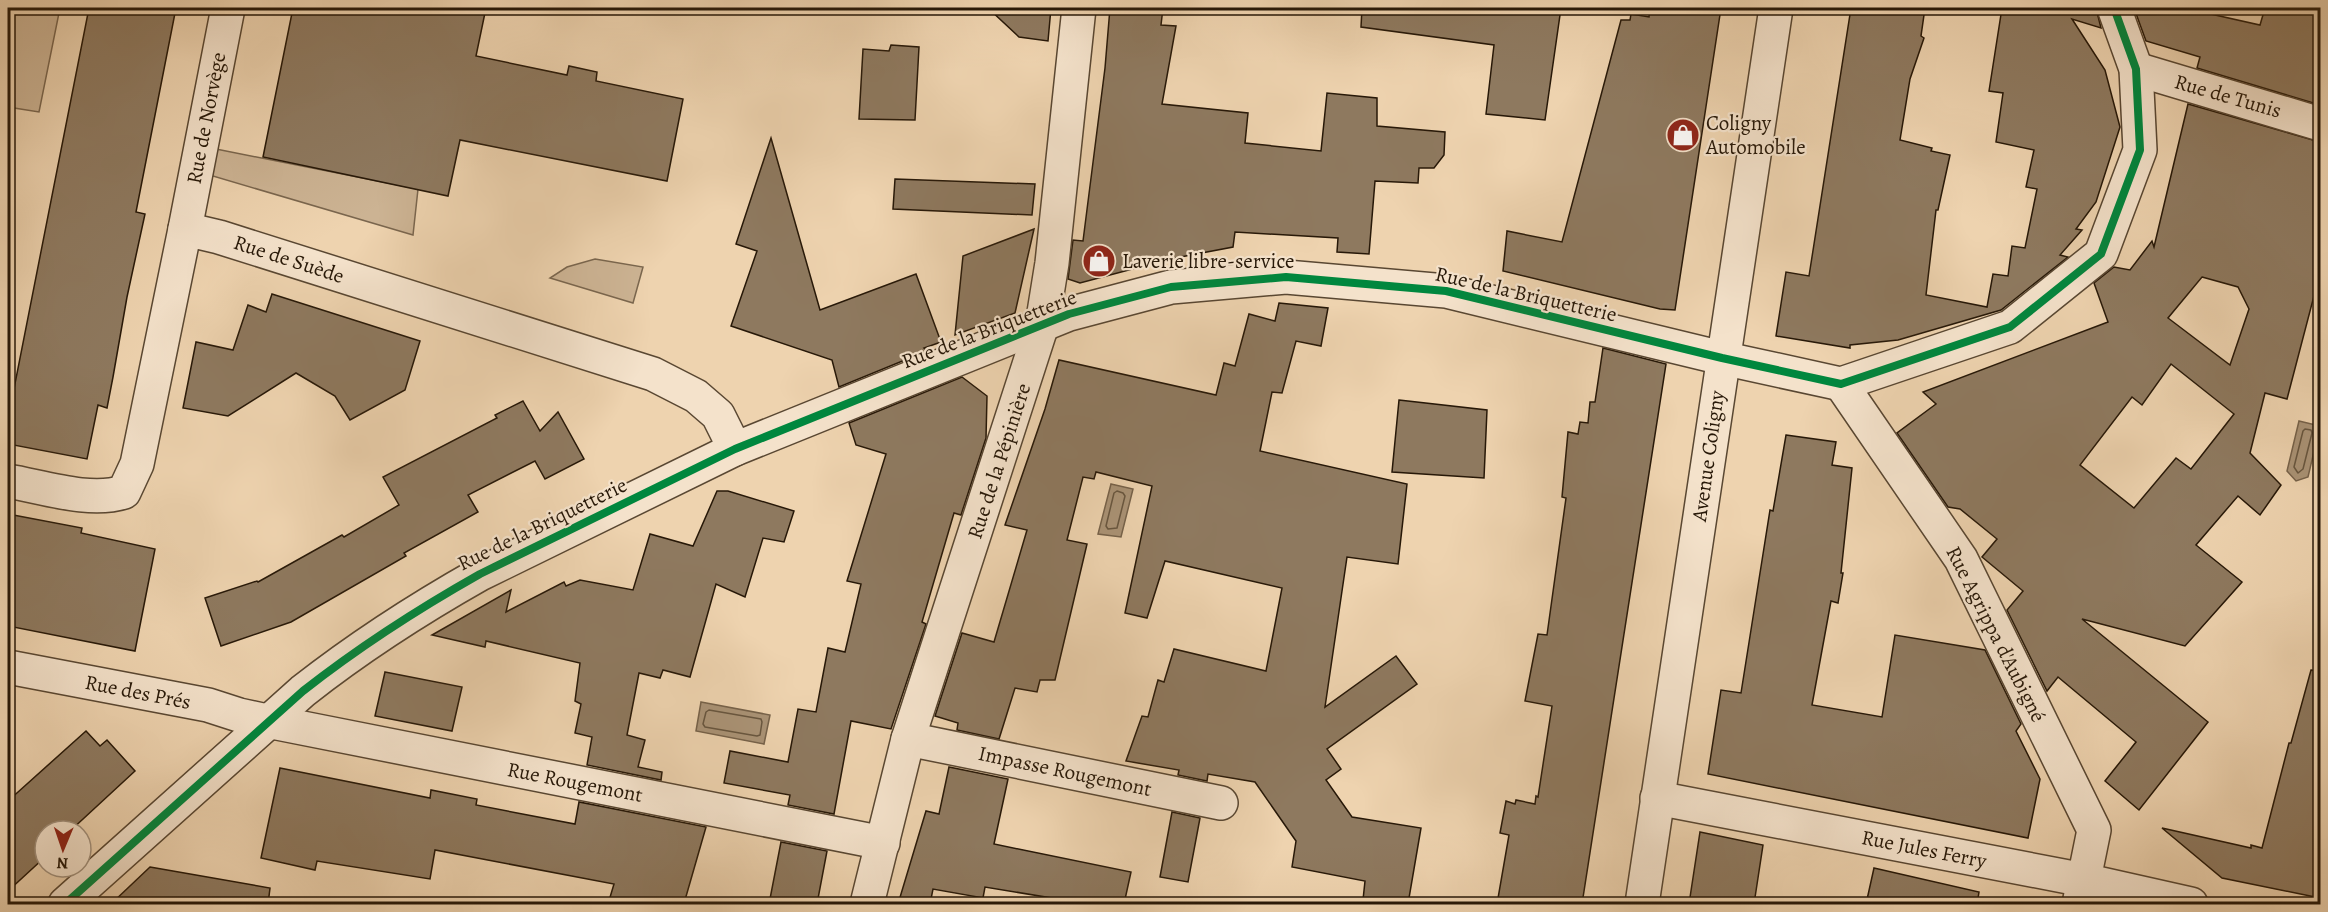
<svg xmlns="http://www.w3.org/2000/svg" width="2328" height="912" font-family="Alegreya,serif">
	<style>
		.green { fill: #ccb393; stroke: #7a664e; stroke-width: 1.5 }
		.water { fill: #aa9376; stroke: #76624a; stroke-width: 1.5 }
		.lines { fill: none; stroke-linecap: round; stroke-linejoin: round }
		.shore { stroke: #68563f; stroke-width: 1.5 }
		.building { fill: #8e795f; stroke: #271808; stroke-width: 1.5; fill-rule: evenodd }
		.minor-casing { stroke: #594732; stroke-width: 36 }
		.minor { stroke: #f4e2cb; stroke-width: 33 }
		.cycleway-casing { stroke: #f4e2cb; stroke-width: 11 }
		.cycleway { stroke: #00873e; stroke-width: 8 }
		.labels { text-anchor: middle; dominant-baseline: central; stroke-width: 4.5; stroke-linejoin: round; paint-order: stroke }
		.street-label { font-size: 21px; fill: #271808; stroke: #f4e2cb }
		.poi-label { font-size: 21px; fill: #271808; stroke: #f4e2cb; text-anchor: start }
	</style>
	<rect width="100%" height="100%" fill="#eed3af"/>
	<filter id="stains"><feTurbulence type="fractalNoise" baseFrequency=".00333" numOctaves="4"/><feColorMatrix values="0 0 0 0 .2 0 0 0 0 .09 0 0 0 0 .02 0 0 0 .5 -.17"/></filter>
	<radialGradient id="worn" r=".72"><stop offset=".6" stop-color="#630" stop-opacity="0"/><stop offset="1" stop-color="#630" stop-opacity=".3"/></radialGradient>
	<g class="green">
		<path d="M8,8H60L39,112L8,107Z"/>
		<path d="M201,146L418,189L413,235L196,171Z"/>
		<path d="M595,259L643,267L633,303L550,278L567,267Z"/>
	</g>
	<g class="water">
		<path d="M2299,421L2320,426L2308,477L2296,481L2287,471Z"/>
		<path d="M1111,484L1133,489L1121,537L1098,534Z"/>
		<path d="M701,702L770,715L764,744L696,731Z"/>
	</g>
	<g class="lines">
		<g class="shore">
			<path d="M2305,429L2311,430L2312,433L2303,469L2298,473L2294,467L2303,431Z"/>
			<path d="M1117,491L1123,493L1125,496L1117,528L1108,529L1106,526L1114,493Z"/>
			<path d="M709,710L761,719L762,722L760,735L757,736L705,727L703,724L706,712Z"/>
		</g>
	</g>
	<g class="building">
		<path d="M89,8H176L136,212L145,214L127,297L113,377L107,408L98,405L87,459L8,444V419Z"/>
		<path d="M293,8H486L476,56L567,75L569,66L597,72L596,81L683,99L667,181L460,140L448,196L263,157Z"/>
		<path d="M988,8H1051L1048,41L1019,37Z"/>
		<path d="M1110,8H1163L1161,25L1176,26L1162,104L1248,113L1245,143L1321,151L1327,93L1377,98V126L1445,132L1444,155L1434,168H1419L1418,183L1375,181L1369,254L1337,252L1338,238L1235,232L1233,247L1170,259L1080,283L1068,279L1073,240L1083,241L1105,68Z"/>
		<path d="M1362,8H1561L1545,120L1486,114L1494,45L1361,27Z"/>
		<path d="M1650,8H1721L1675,310L1660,309L1503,271L1507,231L1562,242L1621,20H1630L1631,14L1649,17Z"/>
		<path d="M1851,8H1925L1921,36L1924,38L1910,79L1900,140L1932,148L1931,151L1950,155L1938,210H1936L1926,295L1987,307L1993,274L2008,276L2012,246L2025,248L2037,189L2026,187L2034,150L1996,142L2003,93L1989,91L2002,8H2096L2101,28L2072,19L2105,70L2120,127L2096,202L2076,229L2082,230L2060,255L2068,257L2001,310L1898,340L1850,345V348L1776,336L1786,272L1809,276Z"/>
		<path d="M2134,8H2184L2260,25L2265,8H2320V105L2197,68L2200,57L2146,41Z"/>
		<path d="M891,45L919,47L915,120L859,119L863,49L889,51Z"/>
		<path d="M2188,104L2320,142V273L2287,399L2265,393L2250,453L2281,485L2260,515L2238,496L2196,545L2242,582L2185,646L2082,619L2208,722L2139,810L2105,781L2136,742L2058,677L2047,691L2007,610L2023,591L1982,557L1997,539L1960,509L1948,507L1897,433L1936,404L1923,392L2108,322L2094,283L2114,267L2130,270L2152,241L2154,247ZM2202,277L2238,287L2249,309L2230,365L2168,318ZM2171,364L2234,414L2191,469L2176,458L2134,508L2080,465L2132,397L2142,405Z"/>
		<path d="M771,138L820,310L916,274L941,342L924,348L927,351L839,387L832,360L731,326L757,251L736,244Z"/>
		<path d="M895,179L1035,184L1032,215L893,209Z"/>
		<path d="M1034,229L1015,313L955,335L963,256Z"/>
		<path d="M272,294L420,341L405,390L350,420L335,396L296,373L228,416L183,408L196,342L233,350L248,305L266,312Z"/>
		<path d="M1279,303L1328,308L1321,346L1296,341L1282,393L1272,392L1260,451L1407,484L1398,564L1347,557L1325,707L1396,656L1417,684L1327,749L1341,769L1326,780L1352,817L1421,828L1408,904H1386L1363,900L1365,881L1292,867L1296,841L1255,782L1208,774L1207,781L1178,775L1179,770L1126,761L1142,716L1148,717L1158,680L1164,682L1174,649L1266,671L1282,588L1165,561L1147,618L1125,613L1152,486L1096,472L1094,479L1083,477L1067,540L1087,544L1055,680H1040L1037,692L1015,688L999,739L957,730L958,723L935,716L962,633L994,642L1027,530L1005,525L1045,409L1059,360L1216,395L1224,363L1235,366L1249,314L1275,321Z"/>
		<path d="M1603,348L1666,364L1582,904H1497L1509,835L1500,833L1506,801L1515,804L1516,800L1535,804L1536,796L1538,797L1552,706L1525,701L1538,634L1547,635L1566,498L1562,497L1568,432L1578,434L1580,422L1588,423L1590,402H1595Z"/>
		<path d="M962,377L987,396L986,438L961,515L954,513L922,622L926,624L891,729L851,721L834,814L788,805L790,795L724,783L730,751L788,762L798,709L816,712L828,648L845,652L861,584L847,581L886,454L856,445L849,423Z"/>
		<path d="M1399,400L1487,410L1484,478L1392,472Z"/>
		<path d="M523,401L540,431L558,412L584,459L545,479L535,461L468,495L478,512L404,553L406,556L291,622L221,646L205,598L257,581L258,582L342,535L344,537L399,505L383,477L497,418L495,415Z"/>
		<path d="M1786,435L1836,442L1832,465L1852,468L1841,573H1843L1838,603L1831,601L1812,705L1882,717L1895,635L1985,650L2021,724L2016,731L2040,779L2028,838L1708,774L1721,690L1741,693L1770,510L1773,511Z"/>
		<path d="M717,491H728L794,511L784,542L763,538L745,597L716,584L690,677L663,670L660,678L639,673L627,735L645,740L638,767L662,772L661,780L587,765L592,737L575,733L581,704L575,701L580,663L486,641L485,647L432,635L511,590L506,612L564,582L566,586L580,580L633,590L650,534L693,546Z"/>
		<path d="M8,514L82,528L81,533L155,549L135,651L8,626Z"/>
		<path d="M2311,670L2320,671V898L2222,878L2162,828L2251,848V845L2262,848L2289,743H2291Z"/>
		<path d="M385,672L462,687L452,731L375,716Z"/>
		<path d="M86,731L100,746L107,740L135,771L70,831H45V857L8,891V801Z"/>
		<path d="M949,767L1008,779L994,844L1131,872L1124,904H1088L985,887L983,898L933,889L930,904H898L926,811L939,814Z"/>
		<path d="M280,768L430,798L431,790L477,799L476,805L575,824L579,802L706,827L685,900L651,904H608L614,884L435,850L430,879L317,861L315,870L261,858Z"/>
		<path d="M1172,812L1200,818L1188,882L1160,877Z"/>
		<path d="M1700,832L1763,845L1754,904H1689Z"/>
		<path d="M781,842L827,851L817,904H769Z"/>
		<path d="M150,867L270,888L268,904H111Z"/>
		<path d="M1874,868L1979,892L1977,904H1866Z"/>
	</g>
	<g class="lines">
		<defs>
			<g id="minor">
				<path d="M2136,69L2320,124"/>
				<path d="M185,229L228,8"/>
				<path d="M1841,384L1961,559L2094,830L2079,904"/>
				<path d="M8,481C43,487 90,503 124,492L137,464L185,229L219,237L653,374L696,396L718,415L735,449"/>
				<path d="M8,667L208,705L239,715L267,721L883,843"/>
				<path d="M908,739L1221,803"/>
				<path d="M1657,798L2084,880L2191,904"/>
				<path d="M65,904L303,691C359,647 418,609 480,574L735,449L1069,314L1171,287L1286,277L1446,291L1722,358L1841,384L2010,327L2101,254L2140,150L2136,69L2114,8"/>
				<path d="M867,904L908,739L1042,325L1052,263L1079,8"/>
				<path d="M1642,904L1776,8"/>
			</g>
		</defs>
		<use href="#minor" class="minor-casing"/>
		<use href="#minor" class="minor"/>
		<defs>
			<path id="cycleway" d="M65,904L303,691C359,647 418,609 480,574L735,449L1069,314L1171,287L1286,277L1446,291L1722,358L1841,384L2010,327L2101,254L2140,150L2136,69L2114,8"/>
		</defs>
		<use href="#cycleway" class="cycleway-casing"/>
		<use href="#cycleway" class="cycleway"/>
	</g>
	<defs>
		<symbol id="shop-disc" viewBox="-11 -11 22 22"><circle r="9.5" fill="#8f2418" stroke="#f4e2cb"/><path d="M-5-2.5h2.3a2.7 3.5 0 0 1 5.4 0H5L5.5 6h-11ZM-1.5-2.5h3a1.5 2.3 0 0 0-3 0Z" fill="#fff"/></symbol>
	</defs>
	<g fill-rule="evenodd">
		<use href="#shop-disc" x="1664" y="116" width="38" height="38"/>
		<use href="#shop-disc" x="1080" y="242" width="38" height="38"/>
	</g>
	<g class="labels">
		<g class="street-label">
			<text transform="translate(2228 96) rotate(16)">Rue de Tunis</text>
			<text transform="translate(206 118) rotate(-79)">Rue de Norvège</text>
			<text transform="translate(289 259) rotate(18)">Rue de Suède</text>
			<text transform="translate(1526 294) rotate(13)">Rue de la Briquetterie</text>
			<text transform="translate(989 329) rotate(-21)">Rue de la Briquetterie</text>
			<text transform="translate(1708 456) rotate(-82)">Avenue Coligny</text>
			<text transform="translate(999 461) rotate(-72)">Rue de la Pépinière</text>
			<text transform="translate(542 524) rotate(-26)">Rue de la Briquetterie</text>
			<text transform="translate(1996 634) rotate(63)">Rue Agrippa d'Aubigné</text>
			<text transform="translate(138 692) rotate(11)">Rue des Prés</text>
			<text transform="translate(1065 771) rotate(12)">Impasse Rougemont</text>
			<text transform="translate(575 782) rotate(11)">Rue Rougemont</text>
			<text transform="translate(1924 849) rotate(11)">Rue Jules Ferry</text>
		</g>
		<g class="poi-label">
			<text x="1706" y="123">Coligny<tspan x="1706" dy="24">Automobile</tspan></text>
			<text x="1122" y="261">Laverie libre-service</text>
		</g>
	</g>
	<rect width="2328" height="912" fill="none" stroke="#eed3af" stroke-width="30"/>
	<rect x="9" y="9" width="2310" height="894" fill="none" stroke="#271808" stroke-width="3"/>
	<rect x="15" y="15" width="2298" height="882" fill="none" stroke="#271808" stroke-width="1.5"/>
	<g transform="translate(63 849) rotate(182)"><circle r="28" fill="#f4e2cb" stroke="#a2917d" stroke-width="1.5"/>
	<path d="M0-4.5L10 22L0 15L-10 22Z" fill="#8f2418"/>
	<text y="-9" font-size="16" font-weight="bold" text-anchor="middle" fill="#271808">N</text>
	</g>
	<rect width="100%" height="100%" filter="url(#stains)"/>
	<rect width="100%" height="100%" fill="url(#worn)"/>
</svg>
